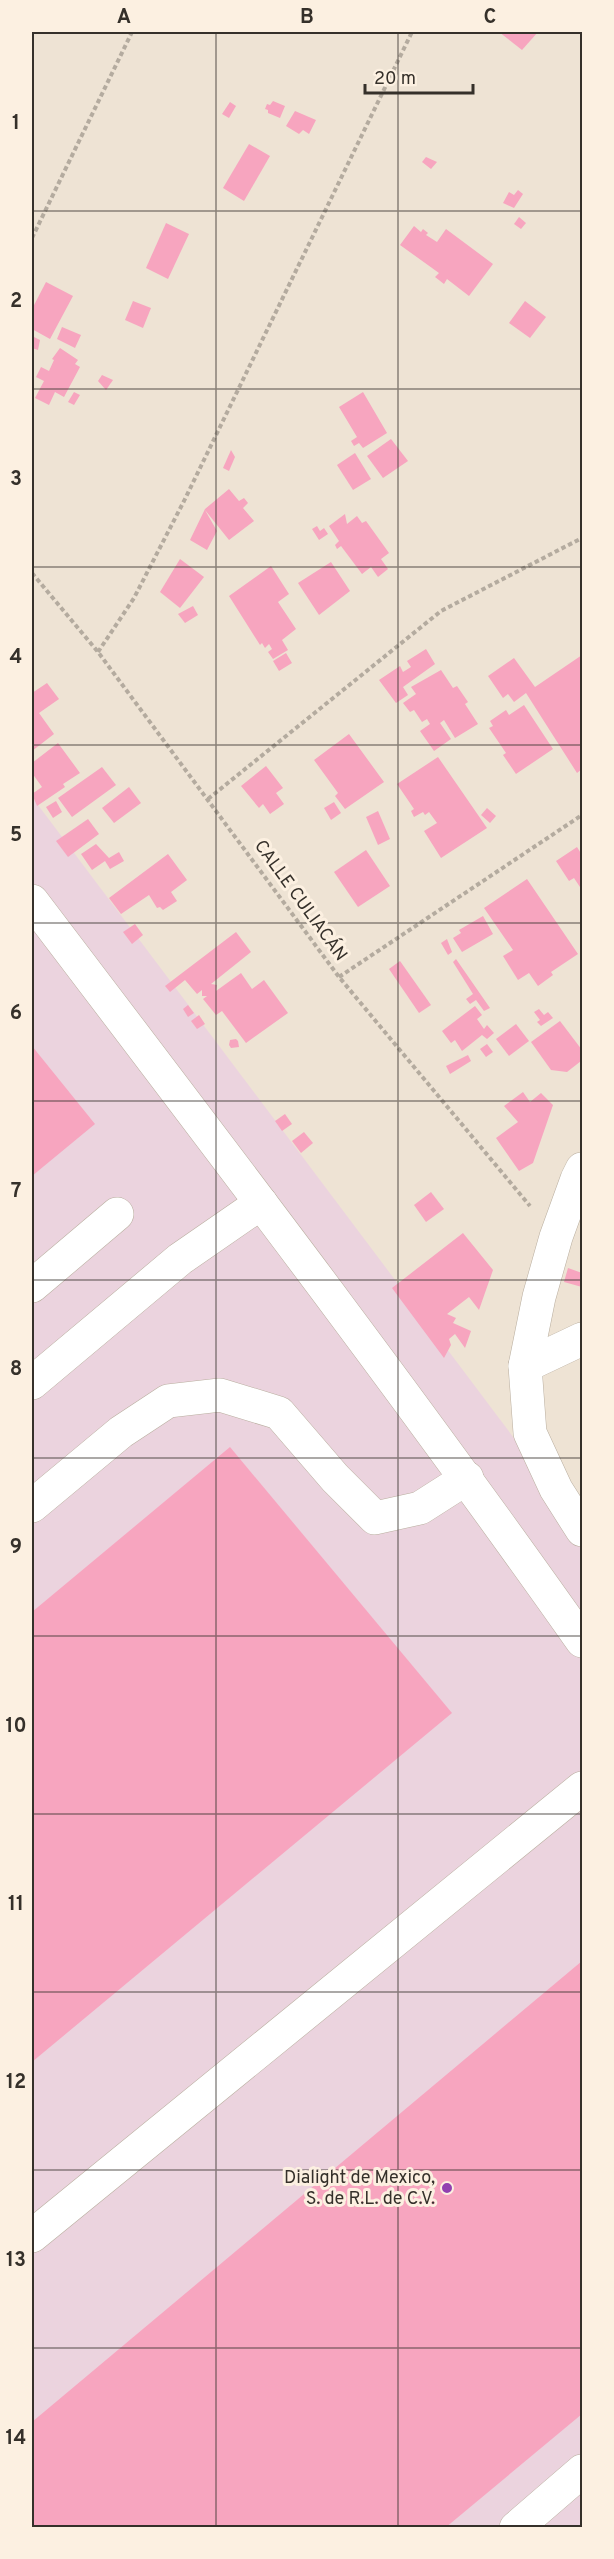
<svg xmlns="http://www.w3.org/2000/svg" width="614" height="2559" font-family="Overpass,sans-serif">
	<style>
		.industrial { fill: #ebd3de }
		.building { fill: #f7a5bf }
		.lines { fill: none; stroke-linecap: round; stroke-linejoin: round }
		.minor-casing { stroke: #b9ae9f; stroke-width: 34 }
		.path { stroke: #b4ab9f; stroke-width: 4; stroke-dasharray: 4.5 3; stroke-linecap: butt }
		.minor { stroke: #fff; stroke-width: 33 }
		.grid { fill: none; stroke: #35302a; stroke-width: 1.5; stroke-opacity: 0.55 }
		.poi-dot { fill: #9240b0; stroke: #fcf0e1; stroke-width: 2 }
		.labels { text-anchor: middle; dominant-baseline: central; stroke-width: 6; stroke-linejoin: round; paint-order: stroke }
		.street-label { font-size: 18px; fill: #35302a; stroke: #fcf0e1 }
		.poi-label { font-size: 18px; fill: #35302a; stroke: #fcf0e1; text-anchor: end }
		.neatline { fill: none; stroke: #35302a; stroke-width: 2 }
		.grid-label { font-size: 20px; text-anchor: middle; font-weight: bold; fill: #35302a }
	</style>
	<rect width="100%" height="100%" fill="#eee3d4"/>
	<path class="industrial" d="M32,797L568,1510L582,1533V2527H32Z"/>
	<g class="building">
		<path d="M499,32H538L522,50Z"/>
		<path d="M273,101L285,106L280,118L268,113V110L265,109L267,104L270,105Z"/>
		<path d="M230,102L236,106L229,118L222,114Z"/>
		<path d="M295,111L316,120L309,134L303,130L299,134L286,126Z"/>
		<path d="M249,144L270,156L244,201L223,188Z"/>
		<path d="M426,157L437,162L431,169L422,162Z"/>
		<path d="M518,190L523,194L514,208L503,203L509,192L514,195Z"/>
		<path d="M519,217L526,223L521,229L514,224Z"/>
		<path d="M166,223L189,234L168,279L146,268Z"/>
		<path d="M414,226L421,232L423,229L428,233L426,235L437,242L446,229L493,264L469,296L447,279L444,284L435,277L439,273L400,245Z"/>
		<path d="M46,282L73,296L50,339L32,329V309Z"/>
		<path d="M133,301L151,308L143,328L125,320Z"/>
		<path d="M525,301L546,317L530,338L509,323Z"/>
		<path d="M62,327L81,335L75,348L57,339Z"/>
		<path d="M34,337L40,340L38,350L32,348Z"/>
		<path d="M60,348L78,360L75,364L80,367L64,397L55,392L49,405L35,398L44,381L36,377L41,367L49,371L54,360L52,359Z"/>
		<path d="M102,375L113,380L106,390L98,381Z"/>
		<path d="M74,392L80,395L74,405L68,402Z"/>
		<path d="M363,392L387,433L363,448L359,443L354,446L351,441L357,437L339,407Z"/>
		<path d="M391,439L408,461L383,478L367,456Z"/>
		<path d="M231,450L235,457L229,471L223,468Z"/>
		<path d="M355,453L371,479L353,490L337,465Z"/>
		<path d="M229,489L239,501L244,498L248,503L243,508L254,521L229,540L205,510L217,531L207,550L190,540L205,509Z"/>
		<path d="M345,514L347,524L357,516L362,523L366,521L389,553L381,559L388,569L378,577L371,567L362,574L341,546L337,549L335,545L339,541L329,526Z"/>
		<path d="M317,526L320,531L324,528L328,534L319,540L312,529Z"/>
		<path d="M180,559L204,577L180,608L160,592Z"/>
		<path d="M331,562L350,591L319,615L298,583Z"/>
		<path d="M271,566L289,594L278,602L296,629L282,640L288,650L273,659L268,652L272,649L269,644L265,648L262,643L260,645L229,596Z"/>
		<path d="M193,606L198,615L185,623L178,614Z"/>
		<path d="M426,649L435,664L403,687L408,695L396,703L379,680L400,666L403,672L411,667L407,661Z"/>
		<path d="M286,653L292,663L279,671L273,661Z"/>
		<path d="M582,655V769L577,773L526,693L514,702L508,694L503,698L488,676L514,658L535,687Z"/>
		<path d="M441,670L453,688L457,686L468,702L465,704L478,724L455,738L444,720L440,723L451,739L434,751L420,731L430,724L427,719L422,722L414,710L410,712L403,703L416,694L411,687Z"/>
		<path d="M47,683L59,699L39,713L54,734L32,751V693Z"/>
		<path d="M524,705L553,749L516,774L503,755L506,753L489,728L493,726L490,721L506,710L509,715Z"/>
		<path d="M349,734L384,782L345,809L335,796L338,793L314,760Z"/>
		<path d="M58,743L80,773L63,784L65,787L37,806L32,794L42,787L32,773V763Z"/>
		<path d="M438,757L487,828L441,858L424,831L437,823L429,812L425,815L423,812L414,817L411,811L414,809L397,784Z"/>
		<path d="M266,766L283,788L276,793L284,804L270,814L263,804L259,808L241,786Z"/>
		<path d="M102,767L116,785L72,817L58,798Z"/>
		<path d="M129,787L141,803L114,823L102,808Z"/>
		<path d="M56,801L62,812L53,818L46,807Z"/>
		<path d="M334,802L341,813L331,820L324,808Z"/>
		<path d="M487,808L496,816L490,823L481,815Z"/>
		<path d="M378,811L390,839L378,845L366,817Z"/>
		<path d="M88,819L99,834L68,857L56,841Z"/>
		<path d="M96,844L109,858L119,852L124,861L110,869L105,861L92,870L81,854Z"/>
		<path d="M577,847L582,855V890L574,878L569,881L556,861Z"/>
		<path d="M366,850L390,886L358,907L334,872Z"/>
		<path d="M168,854L187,880L171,892L177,901L163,910L160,907L157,908L149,895L121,914L109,898Z"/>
		<path d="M527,879L578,954L551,972L553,975L538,986L529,973L518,980L503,956L513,950L484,908Z"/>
		<path d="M483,916L493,934L462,952L453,938L461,933L459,930Z"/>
		<path d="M135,924L143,935L132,944L123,932Z"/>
		<path d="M236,932L251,952L211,984L217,985L216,991L241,973L252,989L264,980L288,1013L246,1043L222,1011L216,1015L203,999L207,996H202V990L197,994L185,980L170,992L165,986Z"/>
		<path d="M447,939L452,952L448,955L441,943Z"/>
		<path d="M456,959L490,1008L484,1011L476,1000L470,1004L466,999L473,994L453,962Z"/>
		<path d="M400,961L431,1005L419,1013L389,969Z"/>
		<path d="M188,1005L194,1013L188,1017L183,1009Z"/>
		<path d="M475,1006L482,1015L477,1019L484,1029L487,1025L494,1033L487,1039L482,1035L462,1051L455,1040L451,1043L442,1031Z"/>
		<path d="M539,1009L544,1015L548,1012L553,1018L541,1026L537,1022L540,1020L534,1012Z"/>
		<path d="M199,1015L205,1024L197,1029L191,1021Z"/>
		<path d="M560,1021L582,1050L581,1061L567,1072L551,1070L531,1042Z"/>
		<path d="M516,1024L529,1041L509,1056L496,1039Z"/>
		<path d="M236,1039L238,1041L239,1047L231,1048L229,1045L230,1040Z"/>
		<path d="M487,1044L493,1052L486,1057L480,1049Z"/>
		<path d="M32,1046L95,1124L32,1176Z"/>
		<path d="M468,1055L471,1061L450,1074L446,1066Z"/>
		<path d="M523,1092L530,1102L541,1093L553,1105L533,1163L519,1171L496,1138L518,1122L504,1106Z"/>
		<path d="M285,1114L292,1124L282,1131L275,1121Z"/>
		<path d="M304,1132L313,1143L301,1153L292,1141Z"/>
		<path d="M431,1192L444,1209L426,1222L414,1205Z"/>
		<path d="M463,1233L493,1270L479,1310L469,1297L447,1314L456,1318L453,1323L471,1331L465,1348L455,1334L449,1339L451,1345L444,1358L392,1288Z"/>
		<path d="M568,1268L582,1273V1287L564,1282Z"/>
		<path d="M230,1447L452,1713L32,2062V1612Z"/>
		<path d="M582,1961V2414L445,2528H32V2422Z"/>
	</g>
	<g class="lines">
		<defs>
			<g id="minor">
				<path d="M32,901C218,1146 405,1390 582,1641"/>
				<path d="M582,1169L577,1179L556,1237L539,1297L525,1366L530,1433L556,1489L582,1530"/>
				<path d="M32,1286L117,1214"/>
				<path d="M525,1366L582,1339"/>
				<path d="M32,1383L180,1259L261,1203"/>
				<path d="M32,1506L121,1432L168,1401L220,1395L279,1413L335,1478L375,1518L420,1508L467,1478"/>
				<path d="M32,2236L582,1788"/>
				<path d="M516,2528L582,2471"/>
			</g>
		</defs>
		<use href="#minor" class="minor-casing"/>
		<g class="path">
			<path d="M32,238L132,32"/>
			<path d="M32,573L98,652L339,977L530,1206"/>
			<path d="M98,652L134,598L184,501L412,32"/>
			<path d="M208,799L441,611L582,538"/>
			<path d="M339,977L582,815"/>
		</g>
		<use href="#minor" class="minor"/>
	</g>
	<path class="grid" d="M216,32V2528M398,32V2528M32,211H582M32,389H582M32,567H582M32,745H582M32,923H582M32,1101H582M32,1280H582M32,1458H582M32,1636H582M32,1814H582M32,1992H582M32,2170H582M32,2348H582"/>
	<circle class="poi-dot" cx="447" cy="2188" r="6"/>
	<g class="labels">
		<g class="street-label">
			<text transform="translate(300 901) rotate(54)">CALLE CULIACÁN</text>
		</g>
		<g class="poi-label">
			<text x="435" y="2178">Dialight de Mexico,<tspan x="435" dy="21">S. de R.L. de C.V.</tspan></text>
		</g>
	</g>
	<rect width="614" height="2559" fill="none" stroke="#fcf0e1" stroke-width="66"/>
	<path d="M365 84v9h108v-9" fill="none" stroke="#35302a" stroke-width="3"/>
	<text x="374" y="84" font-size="18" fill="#35302a" stroke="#fcf0e1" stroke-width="4.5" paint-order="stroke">20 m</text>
	<rect x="33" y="33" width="548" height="2493" class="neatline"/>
	<g class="grid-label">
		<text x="124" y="23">A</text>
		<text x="307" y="23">B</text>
		<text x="490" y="23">C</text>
		<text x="16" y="129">1</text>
		<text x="16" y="307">2</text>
		<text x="16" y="485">3</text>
		<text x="16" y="663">4</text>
		<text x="16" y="841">5</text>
		<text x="16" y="1019">6</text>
		<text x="16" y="1197">7</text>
		<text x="16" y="1375">8</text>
		<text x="16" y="1553">9</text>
		<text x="16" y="1732">10</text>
		<text x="16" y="1910">11</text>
		<text x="16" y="2088">12</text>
		<text x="16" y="2266">13</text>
		<text x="16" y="2444">14</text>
	</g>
</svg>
